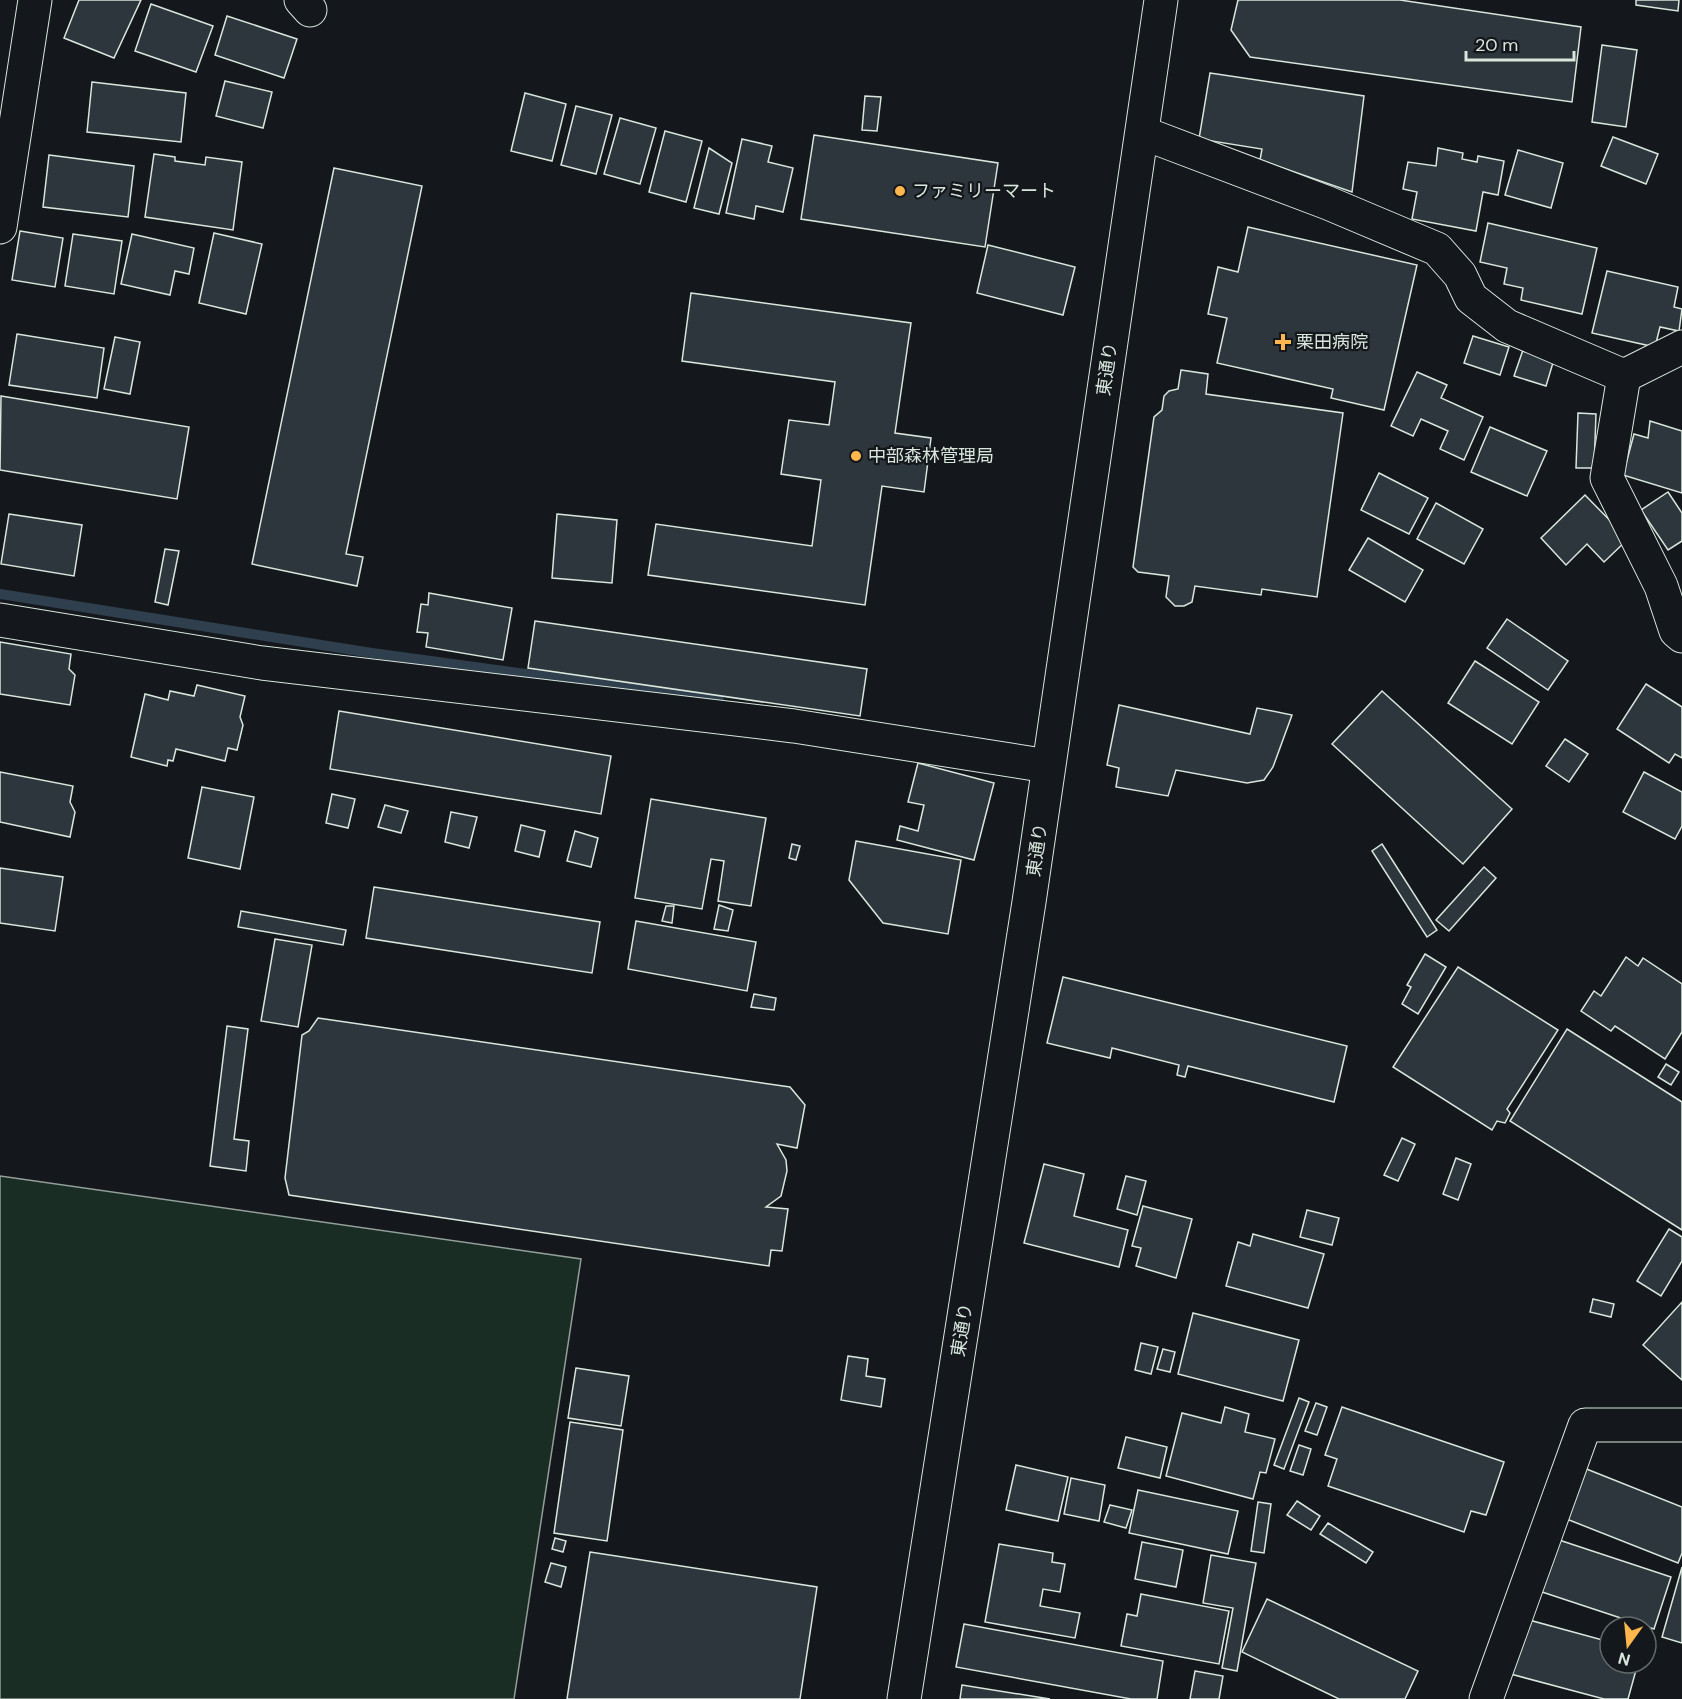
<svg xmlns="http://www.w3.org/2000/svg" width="1682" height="1699" font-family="'DM Sans','Noto Sans JP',sans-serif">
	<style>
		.grass { fill: #1a2d24; stroke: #939e99; stroke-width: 1.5 }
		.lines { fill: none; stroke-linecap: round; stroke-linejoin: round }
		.stream { stroke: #2f3f4d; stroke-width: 10 }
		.building { fill: #2c363c; stroke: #d8e6dc; stroke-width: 1.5 }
		.minor-casing { stroke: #d8e6dc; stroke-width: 35 }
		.minor { stroke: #14181c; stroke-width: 33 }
		.poi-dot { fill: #ffb74d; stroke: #14181c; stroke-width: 2 }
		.labels { text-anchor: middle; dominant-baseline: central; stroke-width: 4.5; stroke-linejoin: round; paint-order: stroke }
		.poi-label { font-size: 18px; fill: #d8e6dc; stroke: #14181c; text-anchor: start }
		.street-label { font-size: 18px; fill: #d8e6dc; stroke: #14181c }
	</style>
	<rect width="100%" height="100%" fill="#14181c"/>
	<path class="grass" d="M0,1176L581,1259L514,1699H0Z"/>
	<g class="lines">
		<path class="stream" d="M0,594L372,653L719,700"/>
	</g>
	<g class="building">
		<path d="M79,0H141L114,58L64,38Z"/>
		<path d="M1238,0H1400L1581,27L1572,102L1250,57L1231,30Z"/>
		<path d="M1636,0H1679L1678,11L1636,5Z"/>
		<path d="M151,4L213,26L196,72L135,51Z"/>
		<path d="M227,16L297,39L284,78L215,55Z"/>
		<path d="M1602,45L1637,50L1626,127L1592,122Z"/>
		<path d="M1210,73L1364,96L1352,192L1260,160L1262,149L1199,139Z"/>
		<path d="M225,81L272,92L263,128L216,116Z"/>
		<path d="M92,82L186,93L181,142L87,132Z"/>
		<path d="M525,93L566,104L552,161L511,151Z"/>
		<path d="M865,96L881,97L877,131L862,130Z"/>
		<path d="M576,106L612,115L596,174L561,165Z"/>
		<path d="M620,118L656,128L640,184L604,174Z"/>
		<path d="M665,131L702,141L686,202L649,192Z"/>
		<path d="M814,135L998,163L985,247L801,219Z"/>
		<path d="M1613,137L1658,154L1646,184L1601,166Z"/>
		<path d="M742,139L772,146L768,162L793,168L783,212L756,206L754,219L726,213Z"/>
		<path d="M709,148L732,163L719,214L694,208Z"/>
		<path d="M1438,148L1463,153L1462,159L1477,162L1478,156L1504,161L1498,195L1483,192L1476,231L1412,219L1417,192L1403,189L1408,162L1436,166Z"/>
		<path d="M1518,150L1563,163L1551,208L1505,195Z"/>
		<path d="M154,154L175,157V161L205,165L206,157L242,162L233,230L145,217Z"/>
		<path d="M49,155L134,166L128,217L43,207Z"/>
		<path d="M334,168L422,186L346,554L363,557L357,586L252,564Z"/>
		<path d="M1488,223L1597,248L1582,314L1521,300L1523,288L1504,284L1507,268L1480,262Z"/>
		<path d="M1248,227L1417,265L1384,410L1331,398L1333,389L1217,363L1227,318L1208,314L1218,267L1238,272Z"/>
		<path d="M20,231L63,238L55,287L12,280Z"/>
		<path d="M214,233L262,244L246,314L199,303Z"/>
		<path d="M73,234L122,241L114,294L65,286Z"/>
		<path d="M132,234L194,248L189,274L175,271L170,295L121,284Z"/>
		<path d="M988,245L1075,267L1063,315L977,293Z"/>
		<path d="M1607,271L1678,287L1674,307L1682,309L1679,331L1660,327L1655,347L1592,333Z"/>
		<path d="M691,293L911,323L895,433L931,438L924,492L882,486L865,605L648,575L656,524L812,546L821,480L781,474L789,420L829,425L835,382L682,361Z"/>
		<path d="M17,334L104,348L97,398L9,385Z"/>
		<path d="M1473,336L1509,347L1500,375L1464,363Z"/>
		<path d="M115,337L140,342L130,394L104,389Z"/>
		<path d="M1524,347L1555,356L1546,386L1514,376Z"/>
		<path d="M1181,370L1208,374L1206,394L1343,413L1317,597L1262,589L1261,595L1195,586L1192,602L1184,606H1175L1166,597L1169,576L1138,572L1133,567L1154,417L1162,410L1164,396L1169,391L1178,389Z"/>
		<path d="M1417,372L1447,385L1441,398L1483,417L1464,460L1440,449L1448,431L1421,419L1413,436L1391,426Z"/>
		<path d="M1,396L189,427L177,499L0,470Z"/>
		<path d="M1578,413L1596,414L1594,468H1576Z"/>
		<path d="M1650,421L1682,431V493L1623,475L1634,434L1648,438Z"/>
		<path d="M1490,427L1547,451L1527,496L1471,472Z"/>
		<path d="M1379,473L1428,498L1409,534L1361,510Z"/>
		<path d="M1668,492L1682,513V541L1668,550L1641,510Z"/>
		<path d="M1585,495L1628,539L1604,562L1587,544L1566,565L1541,538Z"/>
		<path d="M1436,503L1483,529L1464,564L1417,539Z"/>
		<path d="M9,514L82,525L74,576L1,564Z"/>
		<path d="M557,514L617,520L612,583L552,578Z"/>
		<path d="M1368,538L1423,570L1405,602L1349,570Z"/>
		<path d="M165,549L179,551L168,605L155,602Z"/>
		<path d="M429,593L512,608L503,660L426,647L428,633L417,632L421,604L428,605Z"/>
		<path d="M1507,619L1568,661L1548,690L1487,648Z"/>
		<path d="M535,621L867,669L860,716L528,668Z"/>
		<path d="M0,642L71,654L69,669L75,675L70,705L0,694Z"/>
		<path d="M1475,661L1539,702L1512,744L1448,703Z"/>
		<path d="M1646,684L1682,707V758L1675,754L1669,763L1617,729Z"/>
		<path d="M197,685L245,696L240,717L243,725L237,750L228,748L225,761L176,749L173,761L168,760L167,766L131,757L145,694L168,700L170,691L194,696Z"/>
		<path d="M1382,691L1512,809L1463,864L1332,744Z"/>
		<path d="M1119,705L1250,734L1257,708L1292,715L1273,767L1264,780L1247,783L1176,770L1168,796L1116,787L1119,768L1107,765Z"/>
		<path d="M339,711L611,756L601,814L330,769Z"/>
		<path d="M1565,739L1588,754L1569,782L1546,766Z"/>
		<path d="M918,763L994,783L974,860L897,840L900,826L918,831L924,805L908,802Z"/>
		<path d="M0,772L73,786L70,802L75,812L70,837L0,822Z"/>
		<path d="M1644,772L1682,792V826L1675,839L1623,812Z"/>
		<path d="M202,787L254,797L240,869L188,858Z"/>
		<path d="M332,794L355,799L348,828L326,823Z"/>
		<path d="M651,799L766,818L751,906L718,901L724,861L711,859L702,909L635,898Z"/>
		<path d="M385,805L408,811L401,833L378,827Z"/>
		<path d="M451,812L477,817L469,848L445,842Z"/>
		<path d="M521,825L545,831L539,857L515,851Z"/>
		<path d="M575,831L598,838L591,867L567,861Z"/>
		<path d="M856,841L961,860L948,934L883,923L849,880Z"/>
		<path d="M792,844L800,846L796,860L789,858Z"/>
		<path d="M1382,844L1437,930L1427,937L1372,851Z"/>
		<path d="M1484,867L1496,878L1449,931L1436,920Z"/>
		<path d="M0,868L63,877L55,931L0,923Z"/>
		<path d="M374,887L600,922L592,973L366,938Z"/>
		<path d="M719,905L733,910L728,931L714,929Z"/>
		<path d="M666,906H674L672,923L662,921Z"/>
		<path d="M241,911L346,930L343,945L238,927Z"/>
		<path d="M636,921L756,942L747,991L628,969Z"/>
		<path d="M275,939L312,945L298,1027L261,1021Z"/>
		<path d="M1425,954L1446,967L1418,1014L1402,1004L1411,987L1407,985Z"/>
		<path d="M1626,957L1638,966L1643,958L1682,984V1032L1665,1059L1615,1026L1611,1031L1581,1011L1594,991L1601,996Z"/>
		<path d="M1458,967L1558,1030L1507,1109L1510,1113L1505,1123L1497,1121L1492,1130L1393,1067Z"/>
		<path d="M1063,977L1347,1046L1334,1102L1188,1066L1185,1077L1177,1075L1179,1065L1112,1048L1110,1058L1047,1043Z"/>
		<path d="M754,994L776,998L774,1010L751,1007Z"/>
		<path d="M318,1018L790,1087L805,1105L797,1148L777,1144L786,1160L787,1171L781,1196L766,1207L788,1209L782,1251L771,1250L769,1266L289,1195L285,1178L302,1035L309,1031Z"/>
		<path d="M227,1026L248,1029L234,1139L249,1141L246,1171L210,1166Z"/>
		<path d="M1567,1029L1682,1102V1230L1510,1121Z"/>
		<path d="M1666,1064L1679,1072L1671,1085L1658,1077Z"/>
		<path d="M1402,1138L1415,1144L1398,1181L1384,1175Z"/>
		<path d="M1456,1158L1471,1164L1458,1200L1443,1194Z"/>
		<path d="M1044,1164L1084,1174L1074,1216L1128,1230L1119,1267L1024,1243Z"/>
		<path d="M1126,1176L1146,1181L1137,1215L1117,1209Z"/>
		<path d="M1143,1206L1192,1219L1176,1278L1136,1266L1141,1248L1132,1246Z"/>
		<path d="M1307,1210L1339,1218L1332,1245L1300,1237Z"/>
		<path d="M1669,1229L1682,1237V1261L1661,1296L1637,1281Z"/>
		<path d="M1253,1234L1324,1254L1308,1308L1226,1286L1238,1242L1250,1246Z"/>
		<path d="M1593,1299L1614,1304L1611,1317L1590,1312Z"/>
		<path d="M1682,1302V1380L1643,1345Z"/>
		<path d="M1193,1313L1299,1340L1283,1401L1178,1374Z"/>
		<path d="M1141,1343L1158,1347L1151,1374L1135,1370Z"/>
		<path d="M1163,1349L1175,1352L1170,1372L1157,1369Z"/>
		<path d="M848,1356L868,1359L866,1376L885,1379L881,1407L841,1400Z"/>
		<path d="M576,1368L629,1376L621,1426L568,1418Z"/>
		<path d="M1299,1398L1309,1402L1284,1469L1274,1465Z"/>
		<path d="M1316,1403L1327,1407L1317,1435L1305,1431Z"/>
		<path d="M1225,1407L1249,1414L1245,1432L1275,1439L1266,1473L1260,1472L1253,1499L1166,1476L1182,1413L1221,1423Z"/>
		<path d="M1342,1407L1504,1462L1486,1515L1471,1511L1464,1532L1328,1486L1337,1459L1325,1455Z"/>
		<path d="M570,1422L623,1430L607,1541L554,1533Z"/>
		<path d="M1126,1437L1167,1447L1160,1478L1118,1468Z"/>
		<path d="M1299,1445L1311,1449L1303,1475L1290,1471Z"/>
		<path d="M1016,1465L1068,1477L1058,1521L1006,1510Z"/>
		<path d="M1579,1466L1682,1507V1553L1678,1563L1559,1516Z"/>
		<path d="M1071,1478L1105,1485L1099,1521L1064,1514Z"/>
		<path d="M1138,1490L1238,1511L1228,1554L1129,1533Z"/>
		<path d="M1297,1501L1320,1516L1311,1530L1287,1515Z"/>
		<path d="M1258,1502L1271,1504L1264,1553L1251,1551Z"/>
		<path d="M1110,1505L1132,1510L1126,1528L1104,1522Z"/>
		<path d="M1328,1523L1373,1552L1366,1563L1320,1534Z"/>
		<path d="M1550,1537L1671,1577L1654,1629L1533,1589Z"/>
		<path d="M555,1538L566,1541L563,1552L552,1549Z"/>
		<path d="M1142,1542L1183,1550L1176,1587L1135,1579Z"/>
		<path d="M999,1544L1053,1553L1052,1562L1065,1564L1060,1592L1043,1589L1040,1606L1080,1613L1075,1638L985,1622Z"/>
		<path d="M590,1552L817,1587L800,1699H567Z"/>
		<path d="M1211,1555L1256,1563L1237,1671L1222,1668L1233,1608L1203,1603Z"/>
		<path d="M551,1563L566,1567L561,1587L545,1582Z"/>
		<path d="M1682,1567V1643L1662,1637Z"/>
		<path d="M1141,1594L1229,1611L1219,1664L1121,1646L1127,1614L1137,1616Z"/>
		<path d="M1267,1599L1418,1671L1405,1699H1339L1242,1652Z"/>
		<path d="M1518,1617L1610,1642V1663H1638L1628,1699H1604L1503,1672Z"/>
		<path d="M964,1624L1163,1661L1157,1699H1131L956,1667Z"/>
		<path d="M1195,1671L1223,1676L1219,1699H1190Z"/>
		<path d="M962,1685L1050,1699H960Z"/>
	</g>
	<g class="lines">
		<defs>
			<g id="minor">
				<path d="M301,0L310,10"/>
				<path d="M1143,133L1328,203L1437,249L1460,275L1471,298L1507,326L1624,376L1607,478L1661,586L1676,631L1682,636"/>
				<path d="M0,227L35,0"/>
				<path d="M1624,376L1682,347"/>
				<path d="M0,620L262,663L794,726L1048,766"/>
				<path d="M904,1699L1029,902L1161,0"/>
				<path d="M1486,1699L1585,1425H1682"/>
			</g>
		</defs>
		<use href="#minor" class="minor-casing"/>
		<use href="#minor" class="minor"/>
	</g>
	<g class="poi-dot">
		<circle cx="900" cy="191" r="6"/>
		<path d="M1280 333h6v6h6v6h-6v6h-6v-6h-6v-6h6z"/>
		<circle cx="856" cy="456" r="6"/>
	</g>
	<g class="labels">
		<g class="poi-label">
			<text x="912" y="191">ファミリーマート</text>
			<text x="1296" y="342">栗田病院</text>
			<text x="868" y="456">中部森林管理局</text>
		</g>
		<g class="street-label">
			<text transform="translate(1107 369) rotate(-82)">東通り</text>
			<text transform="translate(1037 850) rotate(-82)">東通り</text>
			<text transform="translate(962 1330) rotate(-81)">東通り</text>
		</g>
	</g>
	<g transform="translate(1628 1645) rotate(195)"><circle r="28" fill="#14181c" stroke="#626a69" stroke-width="1.5"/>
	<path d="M0-4.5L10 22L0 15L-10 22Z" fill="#ffb74d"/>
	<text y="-9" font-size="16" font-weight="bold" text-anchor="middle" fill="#d8e6dc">N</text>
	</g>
	<path d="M1466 51v9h108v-9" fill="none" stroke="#d8e6dc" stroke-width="3"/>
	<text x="1475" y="51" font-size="18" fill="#d8e6dc" stroke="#14181c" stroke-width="4.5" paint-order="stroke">20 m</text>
</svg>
